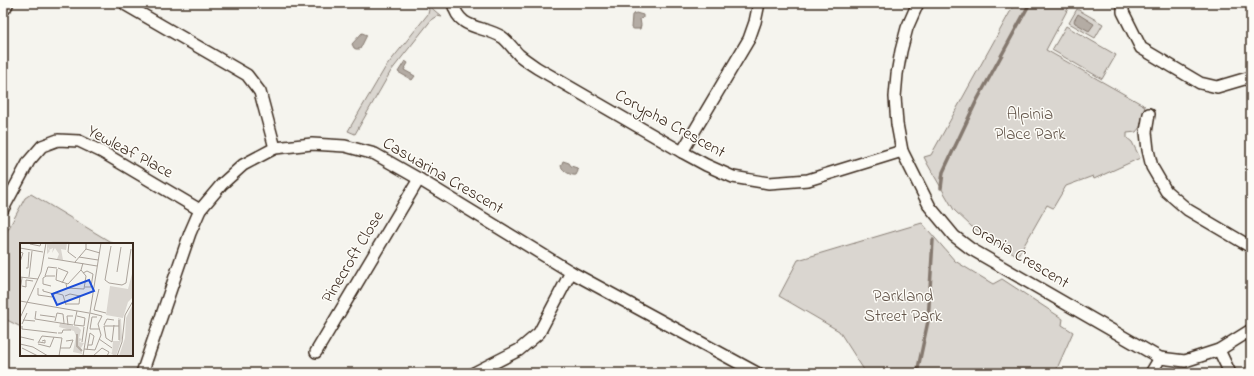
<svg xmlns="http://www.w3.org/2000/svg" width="1254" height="376" font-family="'Indie Flower',sans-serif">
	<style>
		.green { fill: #dad6d0; stroke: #8a8077 }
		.water { fill: #b4aca4; stroke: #84786e }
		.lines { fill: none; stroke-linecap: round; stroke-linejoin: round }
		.stream { stroke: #84786e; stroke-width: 3.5 }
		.minor-casing { stroke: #3b2a1e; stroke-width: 14 }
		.secondary-casing { stroke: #3b2a1e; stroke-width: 19 }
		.minor { stroke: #fdfcf7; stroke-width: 11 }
		.secondary { stroke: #fdfcf7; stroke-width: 16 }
		.labels { text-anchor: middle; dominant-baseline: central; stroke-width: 3; stroke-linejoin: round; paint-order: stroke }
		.park-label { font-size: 17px; fill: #63554a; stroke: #fdfcf7 }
		.street-label { font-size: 17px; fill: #3b2a1e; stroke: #fdfcf7 }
		.inset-river { fill: none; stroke: #b4aca4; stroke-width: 2 }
		.inset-road { fill: none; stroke: #aba39b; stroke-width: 1 }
		.view { fill: #1d4ed8; fill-opacity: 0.15; stroke: #1d4ed8; stroke-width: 2 }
		.inset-edge { fill: none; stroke: #3b2a1e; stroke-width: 2 }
	</style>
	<rect width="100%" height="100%" fill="#f5f4ee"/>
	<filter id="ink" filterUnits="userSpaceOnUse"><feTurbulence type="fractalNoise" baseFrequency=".025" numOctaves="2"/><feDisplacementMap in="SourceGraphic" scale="8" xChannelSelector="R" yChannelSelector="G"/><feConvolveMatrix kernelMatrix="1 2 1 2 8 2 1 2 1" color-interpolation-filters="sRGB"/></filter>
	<g filter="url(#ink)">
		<g class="green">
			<path d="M426,3L442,17L437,16L432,19L391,71L355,134L348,131L385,68L428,14L429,10Z"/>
			<path d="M1015,3H1071L1046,50L1145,106L1140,127L1136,132L1127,133V138L1132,142L1140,158L1094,179L1093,176L1066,186L1053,208L1047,205L1018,256L972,227L954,210L928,165L924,157L931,155Z"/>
			<path d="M1077,9L1103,24L1095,38L1069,23Z"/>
			<path d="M1066,26L1116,55L1102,79L1052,50Z"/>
			<path d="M31,194L114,244H21V327L3,318V239L25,198Z"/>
			<path d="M922,223L955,261L993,284L1002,279L1063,319L1062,325L1073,332L1055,373H866L839,331L779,296L798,260Z"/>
		</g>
		<g class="water">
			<path d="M636,13L643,15V18L640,19L641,25L640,29H634L631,28L632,15Z"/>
			<path d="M1078,14L1094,24L1089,31L1075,23L1074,21Z"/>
			<path d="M362,33L367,35L360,49H356L354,48L352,44Z"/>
			<path d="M405,61L408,63L404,70L415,76L412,80L398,72Z"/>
			<path d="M563,161L569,163L571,166L577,168L578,171L576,175C571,176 563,171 561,166Z"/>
		</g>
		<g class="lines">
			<g class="stream">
				<path d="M941,188L943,172L976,102L1030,3"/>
				<path d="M917,373L928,321L933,240"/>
			</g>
			<defs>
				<g id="minor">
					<path d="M453,3C459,31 483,25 502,37C508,41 513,49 519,55C525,60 531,64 537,68L682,152L706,165L733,177L769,183L808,180L902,151"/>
					<path d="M918,3L907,28L901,51L897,74L895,97L897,124L902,151L930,207L954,236L971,249L1160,358L1185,361L1219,350L1251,330"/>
					<path d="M1123,3V12L1141,48L1200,83L1217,87L1251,77"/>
					<path d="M126,5L247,75L260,92L275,148"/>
					<path d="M1149,114L1146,132L1148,150L1152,167L1166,191L1188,210L1251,247"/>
					<path d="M682,152L749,39L755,22L759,3"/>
					<path d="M3,209L29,161L42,146L58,140L79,141L102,152L200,210"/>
					<path d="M1219,350L1230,373"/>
					<path d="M316,352L419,179"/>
					<path d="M142,373L190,233L200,210L222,184L243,165L275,148L312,144L345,146L375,154L419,179L571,272L757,373"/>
					<path d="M474,373L519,350L539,333L571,272"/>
					<path d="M1151,373L1160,358"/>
				</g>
				<path id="secondary" d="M3,7L5,3"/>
			</defs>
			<use href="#minor" class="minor-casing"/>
			<use href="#secondary" class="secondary-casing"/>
			<use href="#minor" class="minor"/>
			<use href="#secondary" class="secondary"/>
		</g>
	</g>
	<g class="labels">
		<g class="park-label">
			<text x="1030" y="114">Alpinia<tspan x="1030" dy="20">Place Park</tspan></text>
			<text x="903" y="296">Parkland<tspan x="903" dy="20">Street Park</tspan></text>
		</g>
		<g class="street-label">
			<text transform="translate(670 124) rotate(29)">Corypha Crescent</text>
			<text transform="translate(130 152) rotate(28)">Yewleaf Place</text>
			<text transform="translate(443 176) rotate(30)">Casuarina Crescent</text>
			<text transform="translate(1020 256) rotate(31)">Orania Crescent</text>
			<text transform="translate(353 257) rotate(-59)">Pinecroft Close</text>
		</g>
	</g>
	<g transform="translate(20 243)">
		<rect width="113" height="113" fill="#f5f4ee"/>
		<path d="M27,0H47L46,7L41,6L43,17L37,16L39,11L35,5L32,10L33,5L29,7L28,4V6L30,8L27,11ZM113,27V54L108,59L103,75L86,72L90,43L108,46ZM113,61V113H99L105,95L106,75ZM98,75L101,76L102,95L96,113H94L90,109L92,110L93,98H99ZM40,80L58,84L61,87L59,95L62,96L59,99L64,100L61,105L62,111L53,109L56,93L54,88L39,84Z" fill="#dad6d0"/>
		<path class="inset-river" d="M57,91V103L62,108"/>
		<path class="inset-road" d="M49,0L48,9L56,15M10,1L20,3L21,0M91,3L85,37L89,40L102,42L106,40L111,6M0,5L23,9M66,6L80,10M0,9L3,10L0,19M59,14L78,17M28,15L77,23M55,19L66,6V0M6,25H8L9,9M38,25L48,29L42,40M37,26L36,37L48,41L61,27L63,20M97,29L101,4M63,30L67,28L73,31L71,44H65M25,33L28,24L37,25M0,34L18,36M9,34L12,8M46,41L47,45L64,46L66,33L61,27M2,43L6,44V37L13,38M31,43L23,41V35L26,33H35M18,45V52L32,54M23,46V48L34,51M79,46L74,67L86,70M0,50L2,34M45,53L50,51L60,53L59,61H46M32,54L35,50L43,52L46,62M0,58L69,70M16,68L15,76L53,82M20,72L35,74M77,74H72L70,86H79M0,75L21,29L26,0M3,77L15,78M35,78L37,70L43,71L44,80M2,81L7,70M48,82L47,73H53M54,82L64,83L65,75L57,73M54,82L57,68M84,82L87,76L94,77M2,83V86L37,90M84,83L86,95L92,99L94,82M84,83H99M38,90H42L43,87H51M1,94L14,97M79,96L92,105M99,97V77M19,99L25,100V97L22,98M62,99L64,84M18,100L22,93L42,95L39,113M0,101L13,104L28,113M18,101L30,104L34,94M2,105L18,113M40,105H50L53,97L46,98M64,106L75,107L81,92L78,81L82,73L70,70M67,107L70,90L74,93L72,102H68M63,113L81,0M73,113L82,105L89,109L87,113M97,113L102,99L105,72L113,58"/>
		<path class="view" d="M69,37L74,48L37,62L32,51Z"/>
		<rect width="113" height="113" class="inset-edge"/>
	</g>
	<rect width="1254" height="376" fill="none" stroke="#fdfcf7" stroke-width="16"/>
	<rect x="8" y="8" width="1238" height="360" fill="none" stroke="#3b2a1e" stroke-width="1.5" filter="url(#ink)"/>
</svg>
